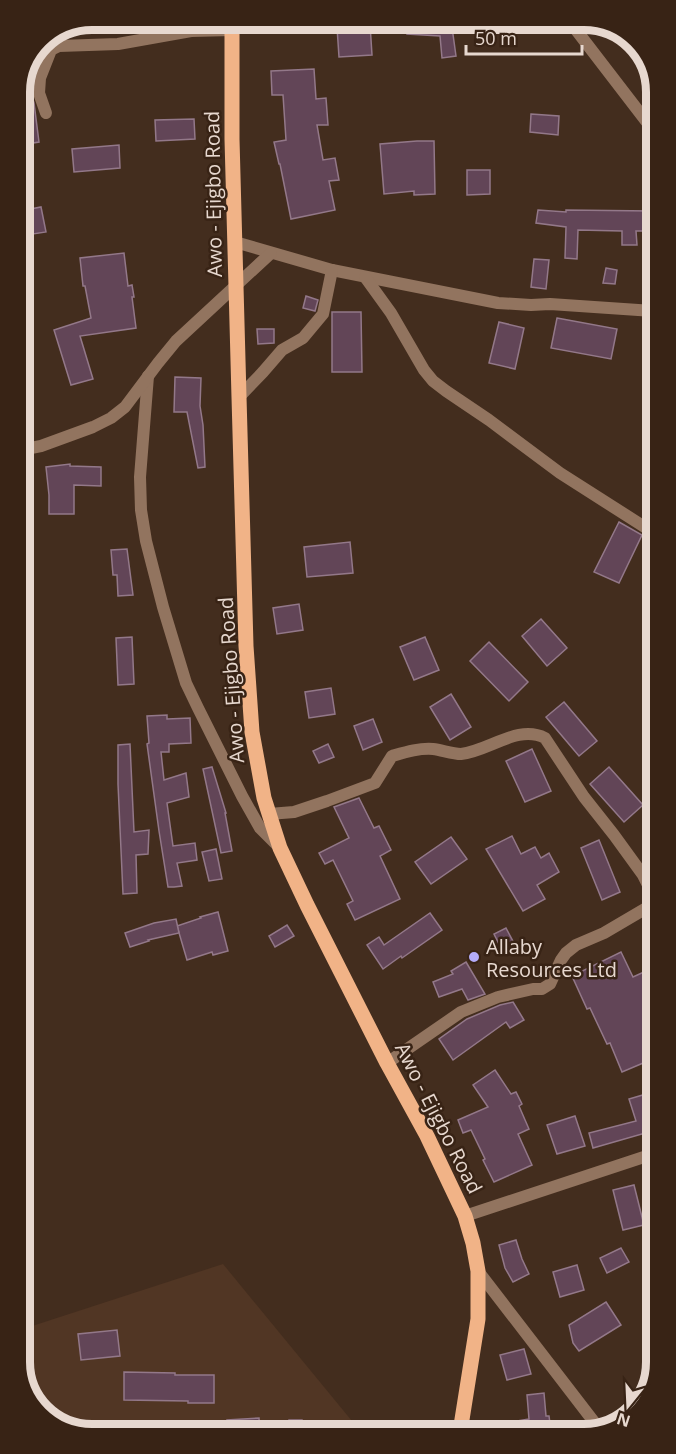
<svg xmlns="http://www.w3.org/2000/svg" width="676" height="1454" font-family="'Open Sans',sans-serif">
	<style>
		.built { fill: #513624 }
		.building { fill: #624557; stroke: #937889; stroke-width: 1.5 }
		.lines { fill: none; stroke-linecap: round; stroke-linejoin: round }
		.street { stroke: #92745f; stroke-width: 12 }
		.primary { stroke: #f1b387; stroke-width: 15 }
		.poi-dot { fill: #b4acf9; stroke: #382315; stroke-width: 2 }
		.labels { text-anchor: middle; dominant-baseline: central; stroke-width: 5; stroke-linejoin: round; paint-order: stroke }
		.street-label { font-size: 20px; fill: #e7d8cf; stroke: #382315 }
		.poi-label { font-size: 20px; fill: #e7d8cf; stroke: #382315; text-anchor: start }
		.rim { fill: none; stroke: #e7d8cf; stroke-width: 8 }
	</style>
	<rect width="100%" height="100%" fill="#432d1e"/>
	<path class="built" d="M223,1264L361,1432L87,1434L48,1420L23,1386V1329Z"/>
	<g class="building">
		<path d="M408,20H451L456,56L442,58L440,36L407,34Z"/>
		<path d="M370,24L372,55L339,57L337,27Z"/>
		<path d="M31,62L32,75L31,93L34,103L39,142L20,145V87Z"/>
		<path d="M314,69L316,99L326,98L328,125H317L323,160L335,158L339,180L329,181L335,210L291,219L280,164H279L274,142L286,140L283,95H272L271,71Z"/>
		<path d="M531,114L559,116L558,135L530,132Z"/>
		<path d="M194,119L195,139L156,141L155,120Z"/>
		<path d="M417,141H434L435,194L414,195V191L384,194L380,144Z"/>
		<path d="M119,145L120,168L74,172L72,149Z"/>
		<path d="M467,170H490V194L467,195Z"/>
		<path d="M41,207L46,232L20,236V211Z"/>
		<path d="M538,210L566,212V210L652,211V231H636L637,245H622V231L578,230L577,259L565,258L566,227L536,223Z"/>
		<path d="M124,253L128,286L132,285L134,297H132L136,328L80,336L93,379L71,385L54,330L91,318L85,286H83L80,258Z"/>
		<path d="M534,259L549,260L546,289L531,287Z"/>
		<path d="M606,268L617,270L615,284L603,283Z"/>
		<path d="M306,296L318,300L315,311L303,308Z"/>
		<path d="M332,312H361L362,372H332Z"/>
		<path d="M557,318L617,329L611,359L551,348Z"/>
		<path d="M499,322L524,328L515,369L489,363Z"/>
		<path d="M257,329H274V343L258,344Z"/>
		<path d="M175,377L201,378L200,406L203,425L205,467L198,468L187,412H174Z"/>
		<path d="M70,464V466L101,467V486L74,485V514H49V495L46,467Z"/>
		<path d="M619,522L642,535L619,583L594,572Z"/>
		<path d="M350,542L353,573L307,577L304,547Z"/>
		<path d="M127,549L133,595L118,596L117,575H113L111,550Z"/>
		<path d="M299,604L303,630L277,634L273,608Z"/>
		<path d="M541,619L567,648L547,666L522,636Z"/>
		<path d="M132,637L134,684L118,685L116,638Z"/>
		<path d="M425,637L439,670L414,680L400,647Z"/>
		<path d="M489,642L528,682L509,701L470,661Z"/>
		<path d="M331,688L335,714L309,718L305,692Z"/>
		<path d="M451,694L471,727L450,740L430,707Z"/>
		<path d="M564,702L597,741L579,756L546,717Z"/>
		<path d="M167,715V719L190,718L191,743L169,744V752H161L164,780L186,773L189,797L167,803L173,846L195,843L197,860L177,863L182,886L174,887H168L159,831L147,744L149,743L147,716Z"/>
		<path d="M373,719L382,742L363,750L354,726Z"/>
		<path d="M130,744L134,832L149,830L148,854L136,855L137,893L123,894L118,784V745Z"/>
		<path d="M328,744L334,757L319,763L313,751Z"/>
		<path d="M532,749L551,791L525,802L506,761Z"/>
		<path d="M212,767L226,813H225L232,851L221,853L203,769Z"/>
		<path d="M609,767L643,805L624,822L590,784Z"/>
		<path d="M359,798L374,828L379,826L391,850L380,856L400,899L355,920L347,904L353,901L333,860L325,864L319,853L349,838L334,807Z"/>
		<path d="M512,836L521,854L535,847L541,858L549,853L559,872L537,885L545,899L523,911L486,849Z"/>
		<path d="M451,837L467,859L431,884L415,862Z"/>
		<path d="M599,840L620,892L602,900L581,848Z"/>
		<path d="M216,849L222,879L209,881L202,852Z"/>
		<path d="M218,912L228,951L213,955L212,952L187,960L177,926L201,918L200,917Z"/>
		<path d="M430,913L442,930L402,958L401,956L383,969L367,945L379,937L384,945Z"/>
		<path d="M176,919L179,933L148,940L149,941L130,947L125,933L154,923Z"/>
		<path d="M287,925L294,936L275,947L269,936Z"/>
		<path d="M506,928L515,945L503,952L494,934Z"/>
		<path d="M621,952L633,977L655,967V1023L644,1028L655,1058L622,1072L610,1043L607,1044L590,1008L587,1009L572,976Z"/>
		<path d="M466,962L485,994L468,1000L462,989L439,997L433,982L453,974L451,971Z"/>
		<path d="M513,1002L524,1020L510,1028L506,1022L453,1060L439,1039L467,1019L500,1005Z"/>
		<path d="M495,1070L511,1094L516,1092L522,1104L519,1106L529,1129L518,1134L532,1165L494,1182L483,1160L485,1159L471,1130L463,1133L458,1120L488,1107L473,1085Z"/>
		<path d="M653,1092L656,1099V1130L593,1148L589,1133L636,1121L629,1099Z"/>
		<path d="M575,1116L585,1146L557,1154L547,1125Z"/>
		<path d="M634,1185L644,1225L623,1230L613,1190Z"/>
		<path d="M516,1240L522,1259L529,1274L513,1282L505,1268L499,1245Z"/>
		<path d="M621,1248L629,1262L607,1273L600,1258Z"/>
		<path d="M577,1265L584,1290L560,1297L553,1272Z"/>
		<path d="M606,1302L621,1325L579,1351L573,1343L569,1325Z"/>
		<path d="M117,1330L120,1356L81,1360L78,1334Z"/>
		<path d="M524,1349L531,1374L507,1380L500,1355Z"/>
		<path d="M124,1372L175,1373V1375H214V1403H188V1401L124,1400Z"/>
		<path d="M544,1393L546,1416H549L551,1431H499L498,1424L529,1419L527,1395Z"/>
		<path d="M259,1418L260,1433H228L227,1420Z"/>
		<rect x="289" y="1420" width="13" height="12"/>
	</g>
	<g class="lines">
		<g class="street">
			<path d="M560,20L615,29"/>
			<path d="M570,22L653,130"/>
			<path d="M46,113L39,93L40,78L51,50L59,46L118,44L191,31L232,30"/>
			<path d="M235,242L332,270L498,303L531,305L550,304L653,311"/>
			<path d="M365,277L391,313L424,370L433,381L446,391L489,420L560,473L654,533"/>
			<path d="M148,376L140,477L141,510L146,541L163,607L186,683L198,708L242,796L260,828L279,847"/>
			<path d="M239,397L263,372L282,350L303,338L323,314L332,270"/>
			<path d="M21,450L41,446L93,427L111,418L125,407L158,363L176,341L271,253"/>
			<path d="M269,814L294,812L327,801L375,783L392,756C406,752 419,748 433,749C442,750 452,754 461,754C489,751 518,724 545,738L584,797L614,835L643,875L655,899"/>
			<path d="M387,1063L461,1012L498,997L533,989H542L550,984L561,960L566,953L576,945L604,933L655,903"/>
			<path d="M465,1216L656,1153"/>
			<path d="M478,1271L601,1431"/>
		</g>
		<path class="primary" d="M232,20V139L239,397L246,646L252,732L264,798L280,848L307,905L387,1063L427,1136L465,1216L473,1243L478,1271V1319L460,1432"/>
	</g>
	<circle class="poi-dot" cx="474" cy="957" r="6"/>
	<g class="labels">
		<g class="street-label">
			<text transform="translate(213 194) rotate(-91)">Awo - Ejigbo Road</text>
			<text transform="translate(231 680) rotate(-94)">Awo - Ejigbo Road</text>
			<text transform="translate(439 1118) rotate(63)">Awo - Ejigbo Road</text>
		</g>
		<g class="poi-label">
			<text x="486" y="946">Allaby<tspan x="486" dy="23">Resources Ltd</tspan></text>
		</g>
	</g>
	<path d="M0 0H676V1454H0ZM92 30H584A62 62 0 0 1 646 92V1362A62 62 0 0 1 584 1424H92A62 62 0 0 1 30 1362V92A62 62 0 0 1 92 30Z" fill="#382315" fill-rule="evenodd"/>
	<path class="rim" d="M92 30H584A62 62 0 0 1 646 92V1362A62 62 0 0 1 584 1424H92A62 62 0 0 1 30 1362V92A62 62 0 0 1 92 30Z"/>
	<g transform="translate(628 1406) rotate(198)" stroke="#382315" stroke-width="4.5" paint-order="stroke">
	<path d="M0-4.5L10 22L0 15L-10 22Z" fill="#e7d8cf"/>
	<text y="-9" font-size="16" font-weight="bold" text-anchor="middle" fill="#e7d8cf">N</text>
	</g>
	<path d="M466 45v9h116v-9" fill="none" stroke="#e7d8cf" stroke-width="3"/>
	<text x="475" y="45" font-size="18" fill="#e7d8cf" stroke="#382315" stroke-width="4.5" paint-order="stroke">50 m</text>
</svg>
